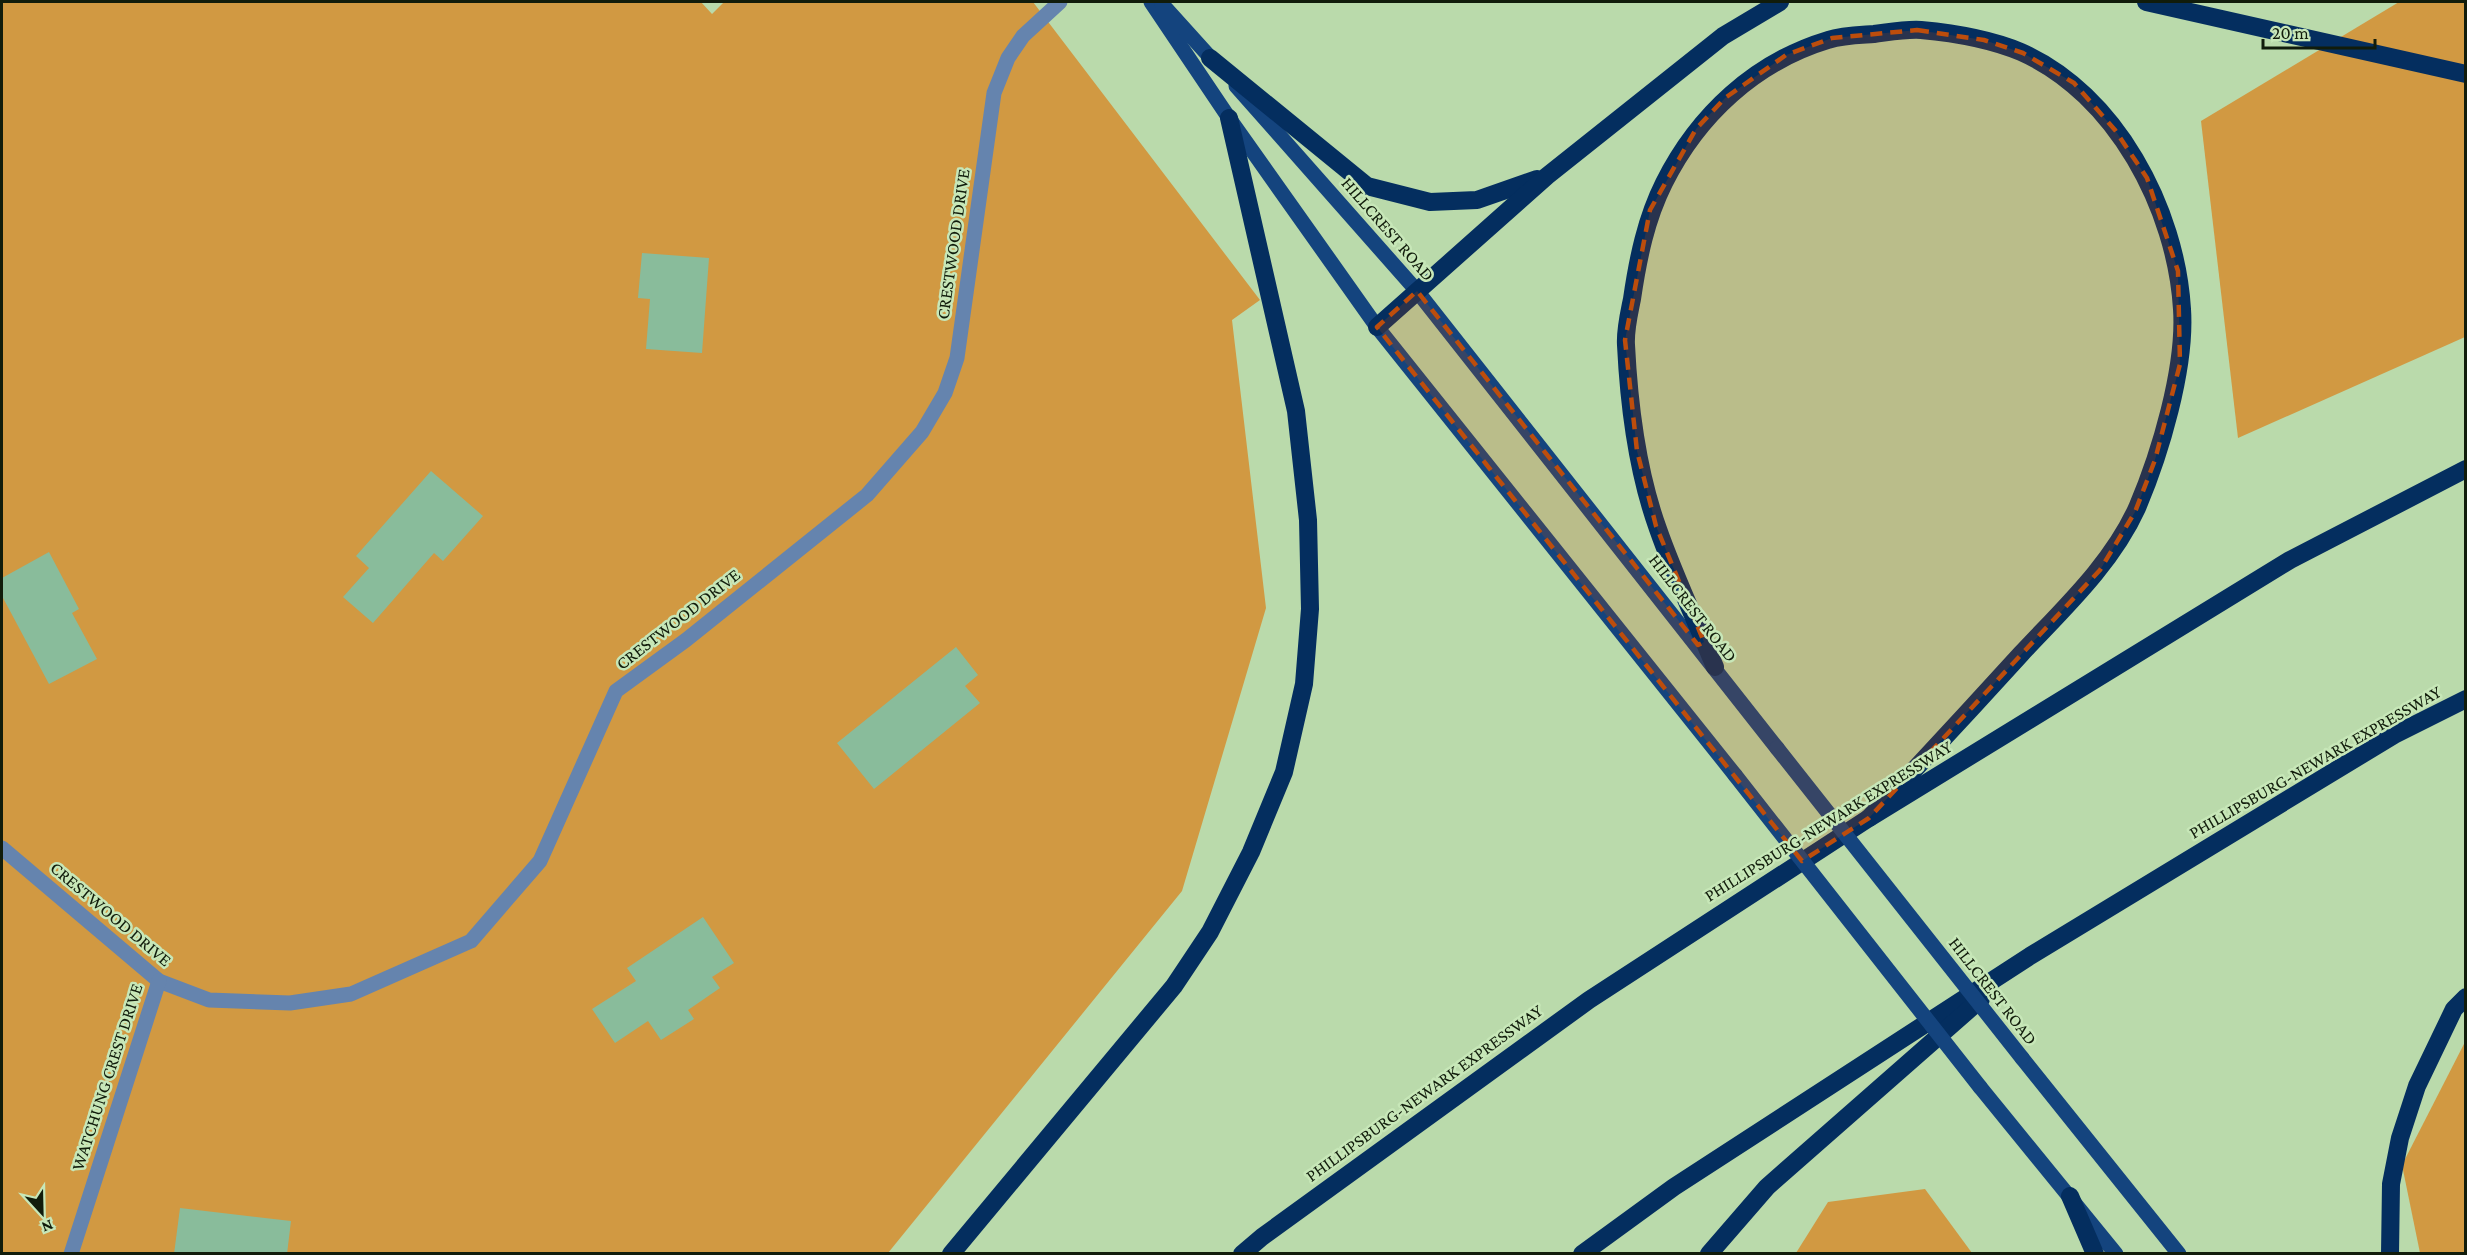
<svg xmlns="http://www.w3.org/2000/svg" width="2467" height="1255" font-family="'Crimson Pro',serif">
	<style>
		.green { fill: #d19942 }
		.building { fill: #89bc9b }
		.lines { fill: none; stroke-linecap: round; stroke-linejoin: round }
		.minor { stroke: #6584ae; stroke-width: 15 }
		.major { stroke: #14447e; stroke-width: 15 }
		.highway { stroke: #042e5f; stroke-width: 18 }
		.major-bridge { stroke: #14447e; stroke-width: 15 }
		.marked { fill: #bd4d0c; fill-opacity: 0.2; stroke: #bd4d0c; stroke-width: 4.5; stroke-dasharray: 12 8; stroke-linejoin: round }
		.labels { text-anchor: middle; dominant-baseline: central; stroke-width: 5; stroke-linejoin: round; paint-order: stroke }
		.street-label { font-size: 18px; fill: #111c0b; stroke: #c7e7b8 }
	</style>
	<rect width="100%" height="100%" fill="#badaab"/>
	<g class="green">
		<path d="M2,2H701L712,14L724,2H1033L1260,300L1232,320L1266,608L1182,891L888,1253L2,1254Z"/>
		<path d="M2399,2H2465V337L2238,438L2201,121Z"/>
		<path d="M2465,1042V1253H2420L2402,1165Z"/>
		<path d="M1925,1189L1972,1253H1796L1828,1202Z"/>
	</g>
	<g class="building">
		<path d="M642,253L709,258L702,353L646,349L650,299L638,298Z"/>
		<path d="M431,471L483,516L443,561L434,553L373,623L343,597L369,568L356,556Z"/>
		<path d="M49,552L79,609L72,613L97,659L49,684L2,596V578Z"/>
		<path d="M956,647L978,675L965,686L980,703L874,789L837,743Z"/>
		<path d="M703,917L734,963L712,977L720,988L688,1010L694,1019L661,1040L648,1021L615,1043L592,1009L636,981L627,968Z"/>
		<path d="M180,1208L291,1221L287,1254H174Z"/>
	</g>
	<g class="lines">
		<g class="minor">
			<path d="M2,848L159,981L209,1000L290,1003L351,994L471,941L540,861L616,691L686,640L867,495L922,432L945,393L957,358L994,93L1008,58L1023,36L1060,2"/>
			<path d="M71,1254L159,981"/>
		</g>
		<g class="major">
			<path d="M1151,2L1229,118L1377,327L1735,775"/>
			<path d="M1162,4L1218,66"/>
			<path d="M1236,86L1417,291L1777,748"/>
			<path d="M2022,1058L2179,1254"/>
			<path d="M1980,1087L2116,1254"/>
		</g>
		<g class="highway">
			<path d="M2146,2L2466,74"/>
			<path d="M1210,58L1367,186L1430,202L1477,200L1537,179"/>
			<path d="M1377,327L1547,176L1723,36L1780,2"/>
			<path d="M1715,667C1696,621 1674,575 1658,529C1637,471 1629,406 1626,345C1625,330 1629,314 1632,299C1638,258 1646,219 1664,183C1698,115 1755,62 1828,40C1843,35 1859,35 1874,34C1890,32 1906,29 1921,30C1954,33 1990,39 2021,52C2116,94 2176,209 2182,309C2186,368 2160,454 2137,508C2111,565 2063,609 2021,654C1971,709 1920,764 1869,818"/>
			<path d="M2070,1196L2095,1254"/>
			<path d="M951,1254L1174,986L1210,932L1251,852L1284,772L1304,684L1310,609L1308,520L1296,411L1229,118"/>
			<path d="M1242,1254L1262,1237L1589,1000L1869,818L2290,560L2466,469"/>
			<path d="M1582,1254L1674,1187L2030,956L2394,735L2466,699"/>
			<path d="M1709,1254L1767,1187L1981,999"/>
			<path d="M2390,1254L2391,1184L2400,1138L2417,1086L2454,1009L2466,997"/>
		</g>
		<g class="major-bridge">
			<path d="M1777,748L2022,1058"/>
			<path d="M1735,775L1980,1087"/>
		</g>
	</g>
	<path class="marked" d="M1917,30L1984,40L2023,53L2074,83L2115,130L2147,178L2178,271L2180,364L2155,460L2135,512L2100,570L1869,818L1802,861L1377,327L1417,291L1698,645L1704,642L1656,526L1637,451L1625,340L1650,210L1696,129L1725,98L1786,55L1832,38Z"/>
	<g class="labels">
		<g class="street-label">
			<text transform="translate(1388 229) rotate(49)">HILLCREST ROAD</text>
			<text transform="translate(953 244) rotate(-82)">CRESTWOOD DRIVE</text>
			<text transform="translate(1693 608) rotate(52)">HILLCREST ROAD</text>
			<text transform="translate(678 619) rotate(-38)">CRESTWOOD DRIVE</text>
			<text transform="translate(2315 762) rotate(-30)">PHILLIPSBURG-NEWARK EXPRESSWAY</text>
			<text transform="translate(1828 821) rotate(-32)">PHILLIPSBURG-NEWARK EXPRESSWAY</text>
			<text transform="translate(111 914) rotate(40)">CRESTWOOD DRIVE</text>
			<text transform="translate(1993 991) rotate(52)">HILLCREST ROAD</text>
			<text transform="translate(107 1077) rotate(-72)">WATCHUNG CREST DRIVE</text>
			<text transform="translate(1424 1093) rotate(-36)">PHILLIPSBURG-NEWARK EXPRESSWAY</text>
		</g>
	</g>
	<rect width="2467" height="1255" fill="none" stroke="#111c0b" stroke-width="6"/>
	<g transform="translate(42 1213) rotate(158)" stroke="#c7e7b8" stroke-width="4.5" paint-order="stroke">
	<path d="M0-4.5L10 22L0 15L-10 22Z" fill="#111c0b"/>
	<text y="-9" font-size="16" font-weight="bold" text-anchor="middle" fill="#111c0b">N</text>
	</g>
	<path d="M2263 39v9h112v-9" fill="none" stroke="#111c0b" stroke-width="3"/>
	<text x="2272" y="39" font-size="18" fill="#111c0b" stroke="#c7e7b8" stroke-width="4.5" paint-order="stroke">20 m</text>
</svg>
